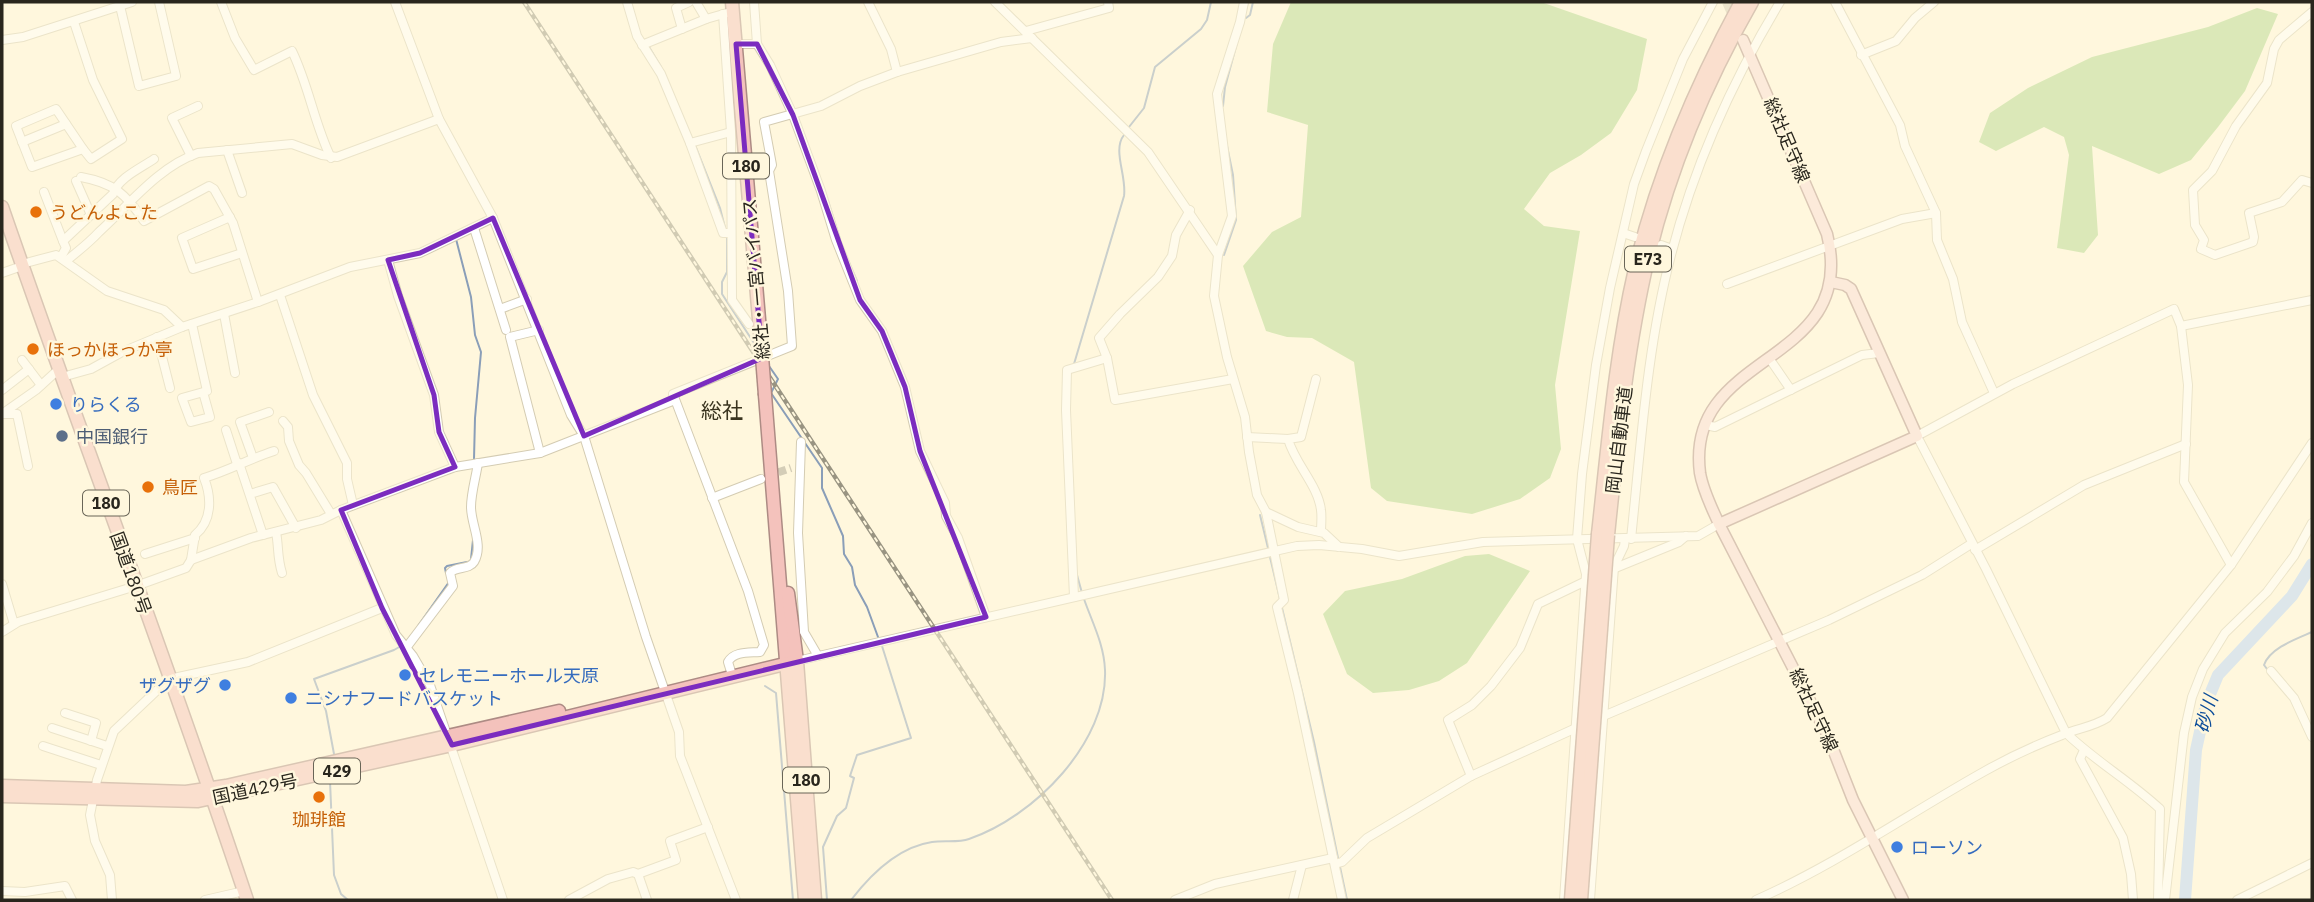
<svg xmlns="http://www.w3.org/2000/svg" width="2314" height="902" font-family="'IBM Plex Sans','Noto Sans JP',sans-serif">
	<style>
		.green { fill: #b0d68d }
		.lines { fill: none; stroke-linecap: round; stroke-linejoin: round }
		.stream { stroke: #8a9eb8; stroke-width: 2 }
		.river { stroke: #b3d1fa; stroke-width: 12 }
		.minor-tunnel { stroke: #d4cdb7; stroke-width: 8; stroke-dasharray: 8 4; stroke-linecap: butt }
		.major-tunnel { stroke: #d4cdb7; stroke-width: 10; stroke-dasharray: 10 5; stroke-linecap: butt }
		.minor-casing { stroke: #d4ccb3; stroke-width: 10 }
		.major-casing { stroke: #ad8b84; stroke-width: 13 }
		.highway-casing { stroke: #ad8b84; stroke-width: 15 }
		.minor { stroke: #fff; stroke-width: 8 }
		.major { stroke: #f8dad7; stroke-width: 10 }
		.highway { stroke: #f4c2bc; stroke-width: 12 }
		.rail-casing { stroke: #999482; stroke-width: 4.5 }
		.rail { stroke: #fff7dd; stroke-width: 2; stroke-dasharray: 5; stroke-linecap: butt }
		.highway-bridge-casing { stroke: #ad8b84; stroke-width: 15; stroke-linecap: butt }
		.highway-bridge { stroke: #f4c2bc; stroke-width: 12 }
		.marked { fill: none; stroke: #7b2cbf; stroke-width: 5; stroke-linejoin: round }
		.food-dot { fill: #e8710a; stroke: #fff7dd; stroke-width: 2.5 }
		.shop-dot { fill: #3f7fe0; stroke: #fff7dd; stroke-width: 2.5 }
		.service-dot { fill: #5c6f8a; stroke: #fff7dd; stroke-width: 2.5 }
		.labels { text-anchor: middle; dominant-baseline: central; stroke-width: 5; stroke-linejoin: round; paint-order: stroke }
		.shield { fill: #fff7dd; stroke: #696557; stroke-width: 2 }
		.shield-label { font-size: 16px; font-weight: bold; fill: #29261d }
		.street-label { font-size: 18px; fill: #29261d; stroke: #fff7dd }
		.food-label { font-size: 18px; fill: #c56008; stroke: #fff7dd; text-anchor: start }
		.shop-label { font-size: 18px; fill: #366cbe; stroke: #fff7dd; text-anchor: start }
		.service-label { font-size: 18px; fill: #4e5e75; stroke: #fff7dd; text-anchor: start }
		.water-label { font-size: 19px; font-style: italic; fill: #0c4d9a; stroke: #fff7dd }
		.quarter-label { font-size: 21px; fill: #3a341f; stroke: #fff7dd }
	</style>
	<rect width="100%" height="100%" fill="#fff7dd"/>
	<g class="green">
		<path d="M1291,2H1541L1647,39L1637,90L1611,133L1581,155L1550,173L1524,209L1544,226L1580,231L1555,385L1561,449L1550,478L1520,499L1472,514L1387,501L1371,488L1354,362L1312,338L1287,337L1266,331L1243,266L1272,232L1301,217L1308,125L1267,112L1273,44Z"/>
		<path d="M2257,8L2278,14L2245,91L2218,127L2191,160L2159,174L2092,146L2098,235L2084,253L2057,248L2069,155L2064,137L2044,127L1996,151L1979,142L1990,113L2028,88L2092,57L2208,27Z"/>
		<path d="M1489,554L1530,571L1467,663L1439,681L1409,690L1373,693L1347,674L1323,614L1345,591L1402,579L1465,556Z"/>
	</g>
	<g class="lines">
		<g class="stream">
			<path d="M1246,18L1250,15L1253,2"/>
			<path d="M649,47L661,67"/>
			<path d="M1223,106L1225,87L1248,2"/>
			<path d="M1129,127L1144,108L1155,67L1201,29L1207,20L1211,2"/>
			<path d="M695,145L720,208L725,228"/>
			<path d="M828,201L840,239"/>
			<path d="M727,237V272L722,282V294L754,343"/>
			<path d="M456,239L471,297L475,335L481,352L475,418L474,459"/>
			<path d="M844,251L857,281"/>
			<path d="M1224,255L1236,220L1233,175L1227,146"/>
			<path d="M1074,364L1124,196C1127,176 1112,150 1124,135"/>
			<path d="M769,366L778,379L771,393L822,468V488L843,536L844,554L852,567L855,585L867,607L878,637"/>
			<path d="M1260,515L1268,548"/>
			<path d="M1270,557L1280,599"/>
			<path d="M471,559L473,540"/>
			<path d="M446,573L445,568L447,566L467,562"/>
			<path d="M1077,575L1082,593"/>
			<path d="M1282,608L1314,742L1338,858"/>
			<path d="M418,626L449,582"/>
			<path d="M2267,669L2264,665C2270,648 2296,639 2312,632"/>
			<path d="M765,686L776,693L793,900"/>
			<path d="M334,754L326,711L314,679L394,650L401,646"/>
			<path d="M330,781L334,875L341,894L348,900"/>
			<path d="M1340,867L1347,900"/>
			<path d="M827,900L823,847L837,816L846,808L854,778L850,776L857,755L911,738L882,646"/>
			<path d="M851,900C871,874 898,847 932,842C944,840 958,843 969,839C1034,817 1108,742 1105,670C1104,644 1092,622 1084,599"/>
		</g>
		<path class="river" d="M2185,900L2196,750L2206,704L2218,675L2292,596L2312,564"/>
		<g class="minor-tunnel">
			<path d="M738,173L766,171"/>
			<path d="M767,476L791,468"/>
		</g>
		<path class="major-tunnel" d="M1727,2L1736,22"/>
		<defs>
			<g id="minor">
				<path d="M221,2L235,38L254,70L292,51C309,86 314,123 331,158"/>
				<path d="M395,2L439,119L493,218L571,415L584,436L646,637L679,732L680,756L736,900"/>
				<path d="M627,2L637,36L661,74L690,143L723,233H731"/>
				<path d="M696,2L706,19L727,13"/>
				<path d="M754,2L757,44"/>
				<path d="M868,2L891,49L897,72"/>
				<path d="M995,2L1148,152L1218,255"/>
				<path d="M1244,2L1240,22L1217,94L1232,216L1218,255L1214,296L1227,357L1245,417L1249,452L1257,495L1266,512L1284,600L1277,607L1298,693L1342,900"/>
				<path d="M1835,2L1900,125L1905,146L1936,213L1937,240L1953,279L1962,322L1994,393"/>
				<path d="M120,6L139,86L176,76L159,2"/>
				<path d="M2312,12L2279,40L2274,49L2267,83L2236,126L2212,171L2193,190L2195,225L2204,240L2201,249L2215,255L2253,242L2254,237L2249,213L2282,202L2302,180L2312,183"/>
				<path d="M723,14L731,132L732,300L749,324"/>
				<path d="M74,22L93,80L122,139L91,159L83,149"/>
				<path d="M682,29L676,8L689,2"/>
				<path d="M1026,31L1109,8L1108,2"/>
				<path d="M2,40L23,37L132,2"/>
				<path d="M736,44H757L770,65L793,115L821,191L836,240L860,300L882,331L905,387L920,451L945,503L946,516L958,538L986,617"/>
				<path d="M642,45L706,19"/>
				<path d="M1861,55L1896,41L1915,18L1934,2"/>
				<path d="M56,109L83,149L32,167L16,126Z"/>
				<path d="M22,142L66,124"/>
				<path d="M690,143L731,132"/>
				<path d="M227,150L242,193"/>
				<path d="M191,156L172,118L198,106"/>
				<path d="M81,177C114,183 126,194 144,221L209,186L214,189L233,223L258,302"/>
				<path d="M76,181L91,215"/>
				<path d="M44,192L63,241"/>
				<path d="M1190,210L1176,235L1172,256L1158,277L1120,314L1099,338L1107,358L1115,400L1233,379"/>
				<path d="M230,217L182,238L193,269L242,253"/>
				<path d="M474,228L506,330"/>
				<path d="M1623,233L1635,237"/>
				<path d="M1661,245L1672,249"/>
				<path d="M61,257L66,248L63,241L113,194C118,178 141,168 154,159"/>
				<path d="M388,260L398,296L434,395L439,432L455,467"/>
				<path d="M66,261C77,252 89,243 99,232C129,205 158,167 198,153L292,144L322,155L337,157L439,119"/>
				<path d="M22,264L56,255L107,291L164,310L182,327"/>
				<path d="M2,273L22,266"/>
				<path d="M1727,284L1902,219L1936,213"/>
				<path d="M280,295L313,395L347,463V479L353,505"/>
				<path d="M500,309L527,299"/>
				<path d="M224,314L235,373"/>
				<path d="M192,324L207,391L182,398L191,422L210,417L203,392"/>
				<path d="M2181,326L2312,300"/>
				<path d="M539,330L510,337L540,453"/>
				<path d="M157,337L170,388"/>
				<path d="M1769,358L1791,390"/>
				<path d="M22,360L41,385"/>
				<path d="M62,377L91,369L122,352L182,327L258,302L350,267L420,253L493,218"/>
				<path d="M1316,379L1301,437L1288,439C1295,464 1318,485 1321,510C1322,517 1321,525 1321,532"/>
				<path d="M2,390L29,369"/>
				<path d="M2,414L36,390L59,369"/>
				<path d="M2,414H17L28,466"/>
				<path d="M283,421L288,427L289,441L299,465L306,473L331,514"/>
				<path d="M1706,425L1715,427L1862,355L1879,353"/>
				<path d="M226,430L237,464"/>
				<path d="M1247,437L1288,439"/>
				<path d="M801,442L798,533L804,632L818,656"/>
				<path d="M253,458L240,422L269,412"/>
				<path d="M239,463L263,535"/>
				<path d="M250,494L273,487L296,528"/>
				<path d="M712,498L761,479"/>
				<path d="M341,510L396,635L413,656L430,685L503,900"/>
				<path d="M1266,512L1298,527L1324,533L1339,547"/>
				<path d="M276,532C279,548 277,557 282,573"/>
				<path d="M1631,539C1641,444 1647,347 1671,255C1694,166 1733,80 1780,2"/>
				<path d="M1975,550L2084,485L2186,444"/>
				<path d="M145,554L195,538"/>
				<path d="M191,560L195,535C212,521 212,498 204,478C228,471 249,459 274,451"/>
				<path d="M1603,573L1679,542L1686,536"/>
				<path d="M2,584L14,624"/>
				<path d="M1074,597L1066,410L1067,370L1107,358"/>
				<path d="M2,632L18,622L136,586L186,568L191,560L251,538L321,520L341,510L455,467L540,453L675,400"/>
				<path d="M406,648L453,586L450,573C456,566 469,570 474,562C484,545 471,525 471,507C471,493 476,477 478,463"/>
				<path d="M797,661L1297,546L1319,545L1362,549L1399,556L1483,542L1698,536L1719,524"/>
				<path d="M2271,671L2294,698L2312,737"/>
				<path d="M732,675L728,662C734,651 749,653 760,652L764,645L748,591L673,394L792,346L788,291L769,171L772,165L764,122L821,106L860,86L897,72L1001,42L1032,38"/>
				<path d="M65,713L96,723L91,741"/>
				<path d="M1594,720L1829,620L1922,575L1971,544"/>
				<path d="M52,728L107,746"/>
				<path d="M43,746L101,765"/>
				<path d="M2084,750L2080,759L2123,838L2131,874L2133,900"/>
				<path d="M1471,776L1448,720L1472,705L1491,686L1520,648L1538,604L1588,580"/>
				<path d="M1335,864L1342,862L1367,838L1471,776L1576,728"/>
				<path d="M638,874L647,900"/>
				<path d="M2,891L25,892L65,886L72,900"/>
				<path d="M112,900L110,875L95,841L90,815L97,780L114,731L169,679L248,662L382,608"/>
				<path d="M205,900L244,891"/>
				<path d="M569,900L608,879L633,872L638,874L676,860L670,841L708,827"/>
				<path d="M1175,900L1215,884L1333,858"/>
				<path d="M1293,900L1302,865"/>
				<path d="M1564,900L1586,574L1577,539L1582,474L1596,365L1610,288L1634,184L1646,151L1683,59L1713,2"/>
				<path d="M1590,900L1614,567L1624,546L1625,539"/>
				<path d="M1756,900C1837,864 1908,814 1985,771C2010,757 2036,745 2062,735C2078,728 2093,727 2107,718L2231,565L2312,443"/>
				<path d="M2158,900L2160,809C2130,781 2095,761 2066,733L1986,569L1917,436L2013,384L2174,309L2181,326L2188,385L2184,482L2231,565"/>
				<path d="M2165,900L2184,733L2192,697L2203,669L2225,633L2267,592L2294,556L2312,523"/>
				<path d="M2237,900L2312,863"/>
			</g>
			<g id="major">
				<path d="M1743,40L1827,234C1860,368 1684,349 1700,473C1703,491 1712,508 1719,524L1827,734L1853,800L1903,900"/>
				<path d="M1719,524L1917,436L1851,289L1845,285L1831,282"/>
			</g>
			<g id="highway">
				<path d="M732,2L760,331"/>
				<path d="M2,207C82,439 170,668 247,900"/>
				<path d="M765,395L805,900"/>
				<path d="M1598,534C1608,445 1615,356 1635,269C1657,175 1695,87 1741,2"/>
				<path d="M1608,535C1617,447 1626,359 1645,272C1666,177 1704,86 1752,2"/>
				<path d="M788,593L797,661L815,900"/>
				<path d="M2,786L186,792L226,786L559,711"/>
				<path d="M2,796L198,801L452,745L797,661"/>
			</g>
		</defs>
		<use href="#minor" class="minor-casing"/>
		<use href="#major" class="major-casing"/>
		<use href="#highway" class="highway-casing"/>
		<use href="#minor" class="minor"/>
		<use href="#major" class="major"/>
		<use href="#highway" class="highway"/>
		<defs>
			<path id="rail" d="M524,2L1112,900"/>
		</defs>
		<use href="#rail" class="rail-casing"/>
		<use href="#rail" class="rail"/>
		<defs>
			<g id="highway-bridge">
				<path d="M760,331L765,395"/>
				<path d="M1571,900L1598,534"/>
				<path d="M1581,900L1608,535"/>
			</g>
		</defs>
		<use href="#highway-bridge" class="highway-bridge-casing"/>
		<use href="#highway-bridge" class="highway-bridge"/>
	</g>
	<path d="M0 0H2314V902H0ZM736,44H757L793,115L860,300L882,331L905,387L920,451L986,617L452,745L382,608L341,510L455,467L439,432L434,395L388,260L420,253L493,218L584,436L762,358Z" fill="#fff7dd" fill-opacity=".55" fill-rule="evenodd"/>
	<path class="marked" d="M736,44H757L793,115L860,300L882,331L905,387L920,451L986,617L452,745L382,608L341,510L455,467L439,432L434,395L388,260L420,253L493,218L584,436L762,358Z"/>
	<g class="food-dot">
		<circle cx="36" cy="212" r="7"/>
		<circle cx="33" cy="349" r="7"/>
		<circle cx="148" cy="487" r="7"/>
		<circle cx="319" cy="797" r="7"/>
	</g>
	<g class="shop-dot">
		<circle cx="56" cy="404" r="7"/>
		<circle cx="405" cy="675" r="7"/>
		<circle cx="225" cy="685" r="7"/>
		<circle cx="291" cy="698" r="7"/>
		<circle cx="1897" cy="847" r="7"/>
	</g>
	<circle class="service-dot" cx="62" cy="436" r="7"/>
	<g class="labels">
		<g class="shield">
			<rect x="723" y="153.5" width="46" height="25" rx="5"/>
			<rect x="1625" y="246.5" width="46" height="25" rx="5"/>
			<rect x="83" y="490.5" width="46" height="25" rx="5"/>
			<rect x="314" y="758.5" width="46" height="25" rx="5"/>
			<rect x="783" y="767.5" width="46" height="25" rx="5"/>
		</g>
		<g class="shield-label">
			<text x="746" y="166">180</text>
			<text x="1648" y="259">E73</text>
			<text x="106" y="503">180</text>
			<text x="337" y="771">429</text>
			<text x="806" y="780">180</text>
		</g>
		<g class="street-label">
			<text transform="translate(1787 140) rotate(67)">総社足守線</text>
			<text transform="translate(756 279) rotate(-95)">総社・一宮バイパス</text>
			<text transform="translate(1619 440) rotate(-83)">岡山自動車道</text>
			<text transform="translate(131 573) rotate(70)">国道180号</text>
			<text transform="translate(1814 710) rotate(65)">総社足守線</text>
			<text transform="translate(255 789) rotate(-12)">国道429号</text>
		</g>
		<g class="food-label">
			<text x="50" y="212">うどんよこた</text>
			<text x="47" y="349">ほっかほっか亭</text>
			<text x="162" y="487">鳥匠</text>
			<text x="319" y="819" text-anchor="middle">珈琲館</text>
		</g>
		<g class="shop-label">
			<text x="70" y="404">りらくる</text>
			<text x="419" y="675">セレモニーホール天原</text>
			<text x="211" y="685" text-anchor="end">ザグザグ</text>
			<text x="305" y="698">ニシナフードバスケット</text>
			<text x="1911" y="847">ローソン</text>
		</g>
		<g class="service-label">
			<text x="76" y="436">中国銀行</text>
		</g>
		<g class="water-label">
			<text transform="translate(2206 714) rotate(-75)">砂川</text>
		</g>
		<g class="quarter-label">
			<text x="722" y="410">総社</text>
		</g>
	</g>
	<rect width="2314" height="902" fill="none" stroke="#29261d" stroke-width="7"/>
</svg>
